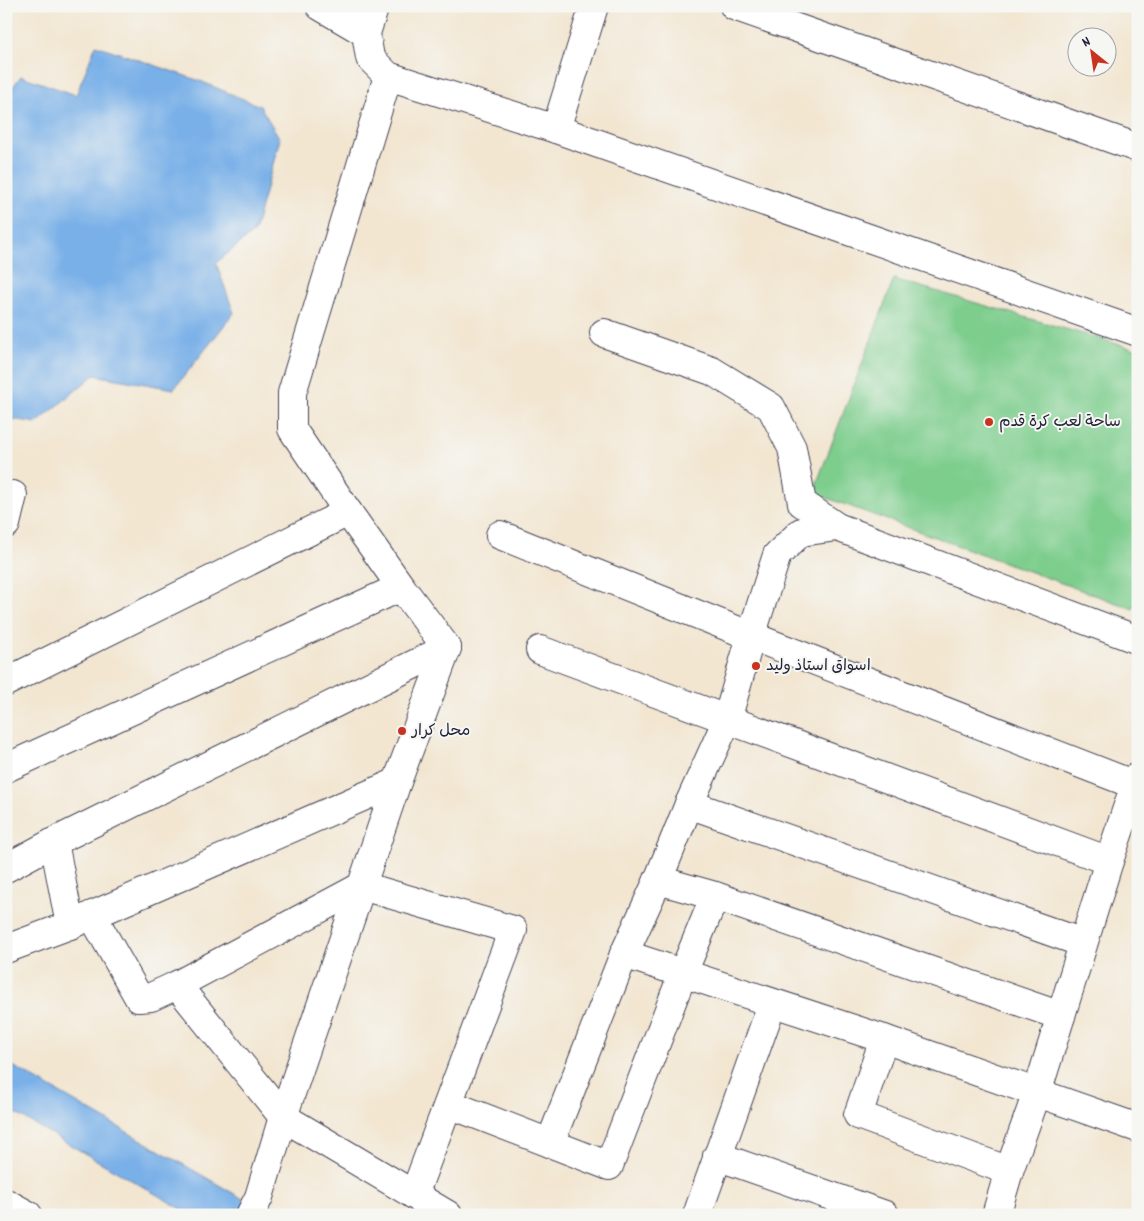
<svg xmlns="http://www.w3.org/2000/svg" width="1144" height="1221" font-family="Dekko,'Playpen Sans Arabic',sans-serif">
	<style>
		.green { fill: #7dcd8d; stroke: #507864 }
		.water { fill: #79b0e8; stroke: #4e6992 }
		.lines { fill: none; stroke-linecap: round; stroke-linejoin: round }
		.minor-casing { stroke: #413f52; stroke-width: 30 }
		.tertiary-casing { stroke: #413f52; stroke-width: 30 }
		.trunk-casing { stroke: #413f52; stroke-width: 30 }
		.minor { stroke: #fff; stroke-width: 28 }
		.tertiary { stroke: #fff; stroke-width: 28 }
		.trunk { stroke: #fff; stroke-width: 28 }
		.poi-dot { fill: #c8321e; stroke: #f6f6f2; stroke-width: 2 }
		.labels { text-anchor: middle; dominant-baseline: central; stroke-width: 4; stroke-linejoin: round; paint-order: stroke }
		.poi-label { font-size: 16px; fill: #22223b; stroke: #f6f6f2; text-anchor: start }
	</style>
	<rect width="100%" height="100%" fill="#f6f6f2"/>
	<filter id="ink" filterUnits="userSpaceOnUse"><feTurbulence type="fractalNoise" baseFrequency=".02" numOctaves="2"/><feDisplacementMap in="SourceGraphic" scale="10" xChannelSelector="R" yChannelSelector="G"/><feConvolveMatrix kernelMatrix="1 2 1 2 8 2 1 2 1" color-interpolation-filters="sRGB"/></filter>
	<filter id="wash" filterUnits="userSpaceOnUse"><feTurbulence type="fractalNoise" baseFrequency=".0096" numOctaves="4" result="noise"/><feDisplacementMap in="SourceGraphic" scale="20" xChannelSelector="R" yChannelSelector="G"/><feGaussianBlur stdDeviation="1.12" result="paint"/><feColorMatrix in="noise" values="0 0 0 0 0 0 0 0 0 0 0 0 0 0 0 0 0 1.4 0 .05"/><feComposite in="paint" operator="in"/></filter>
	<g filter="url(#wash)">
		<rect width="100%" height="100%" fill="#f2e6d1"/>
		<path class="green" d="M894,279L1138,350V594L1133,609L813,493Z"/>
		<g class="water">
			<path d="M96,45L200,81L260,106L280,139L254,232L216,263L234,313L174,389L94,375L37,423L6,418V96L21,76L76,95Z"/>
			<path d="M6,1062L271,1215H192L6,1108Z"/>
		</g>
	</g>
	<g filter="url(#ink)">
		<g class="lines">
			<defs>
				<g id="minor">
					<path d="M320,6L366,33"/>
					<path d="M375,6L366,33L370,58L388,76L556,129L1138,332"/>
					<path d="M734,6L1138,148"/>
					<path d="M556,129L594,6"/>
					<path d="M604,333L712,371L771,407L792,448L802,503L837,527L1138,640"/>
					<path d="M6,524L13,495"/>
					<path d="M500,535L751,636L1135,785"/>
					<path d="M540,650L1109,861"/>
					<path d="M6,682L348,512"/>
					<path d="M6,768L401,587"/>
					<path d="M689,804L1083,943"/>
					<path d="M54,842L70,925"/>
					<path d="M6,868L54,842L447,648L401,587L348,512L292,429V393L388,76"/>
					<path d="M658,880L715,896L1061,1016"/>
					<path d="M92,915L139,998L151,997L177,985L362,886L513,930L414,1195"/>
					<path d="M6,949L70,925L397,782"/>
					<path d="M624,954L884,1039L1138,1128"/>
					<path d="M177,985L283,1117"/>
					<path d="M884,1039L858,1115L1009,1171"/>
					<path d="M449,1104L609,1166L683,973L715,896"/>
					<path d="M550,1143L624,954L658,880L689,804L727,720L751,636L777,555L801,532L837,527"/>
					<path d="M717,1156L885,1215"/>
					<path d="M697,1215L772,1004"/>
				</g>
				<g id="tertiary">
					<path d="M283,1117L448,1215"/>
					<path d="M250,1215L259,1197L283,1117L397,782L447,648"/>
					<path d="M996,1215L1009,1171L1037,1093L1109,861L1138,776"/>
				</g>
				<path id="trunk" d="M6,1203L28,1215"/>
			</defs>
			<use href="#minor" class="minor-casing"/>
			<use href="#tertiary" class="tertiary-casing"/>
			<use href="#trunk" class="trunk-casing"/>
			<use href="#minor" class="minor"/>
			<use href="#tertiary" class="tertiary"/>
			<use href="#trunk" class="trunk"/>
		</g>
	</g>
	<g class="poi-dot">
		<circle cx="989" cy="422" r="5"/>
		<circle cx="756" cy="666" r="5"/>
		<circle cx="402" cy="731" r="5"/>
	</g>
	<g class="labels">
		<g class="poi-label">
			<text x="999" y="422">ساحة لعب كرة قدم</text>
			<text x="766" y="666">اسواق استاذ وليد</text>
			<text x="412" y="731">محل كرار</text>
		</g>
	</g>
	<rect width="1144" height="1221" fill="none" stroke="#f6f6f2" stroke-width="25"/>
	<g transform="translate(1092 52) rotate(330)"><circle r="24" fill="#f6f6f2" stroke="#a1a1a9"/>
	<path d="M0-4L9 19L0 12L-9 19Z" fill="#c8321e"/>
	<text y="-8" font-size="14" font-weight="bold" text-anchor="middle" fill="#22223b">N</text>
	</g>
</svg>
